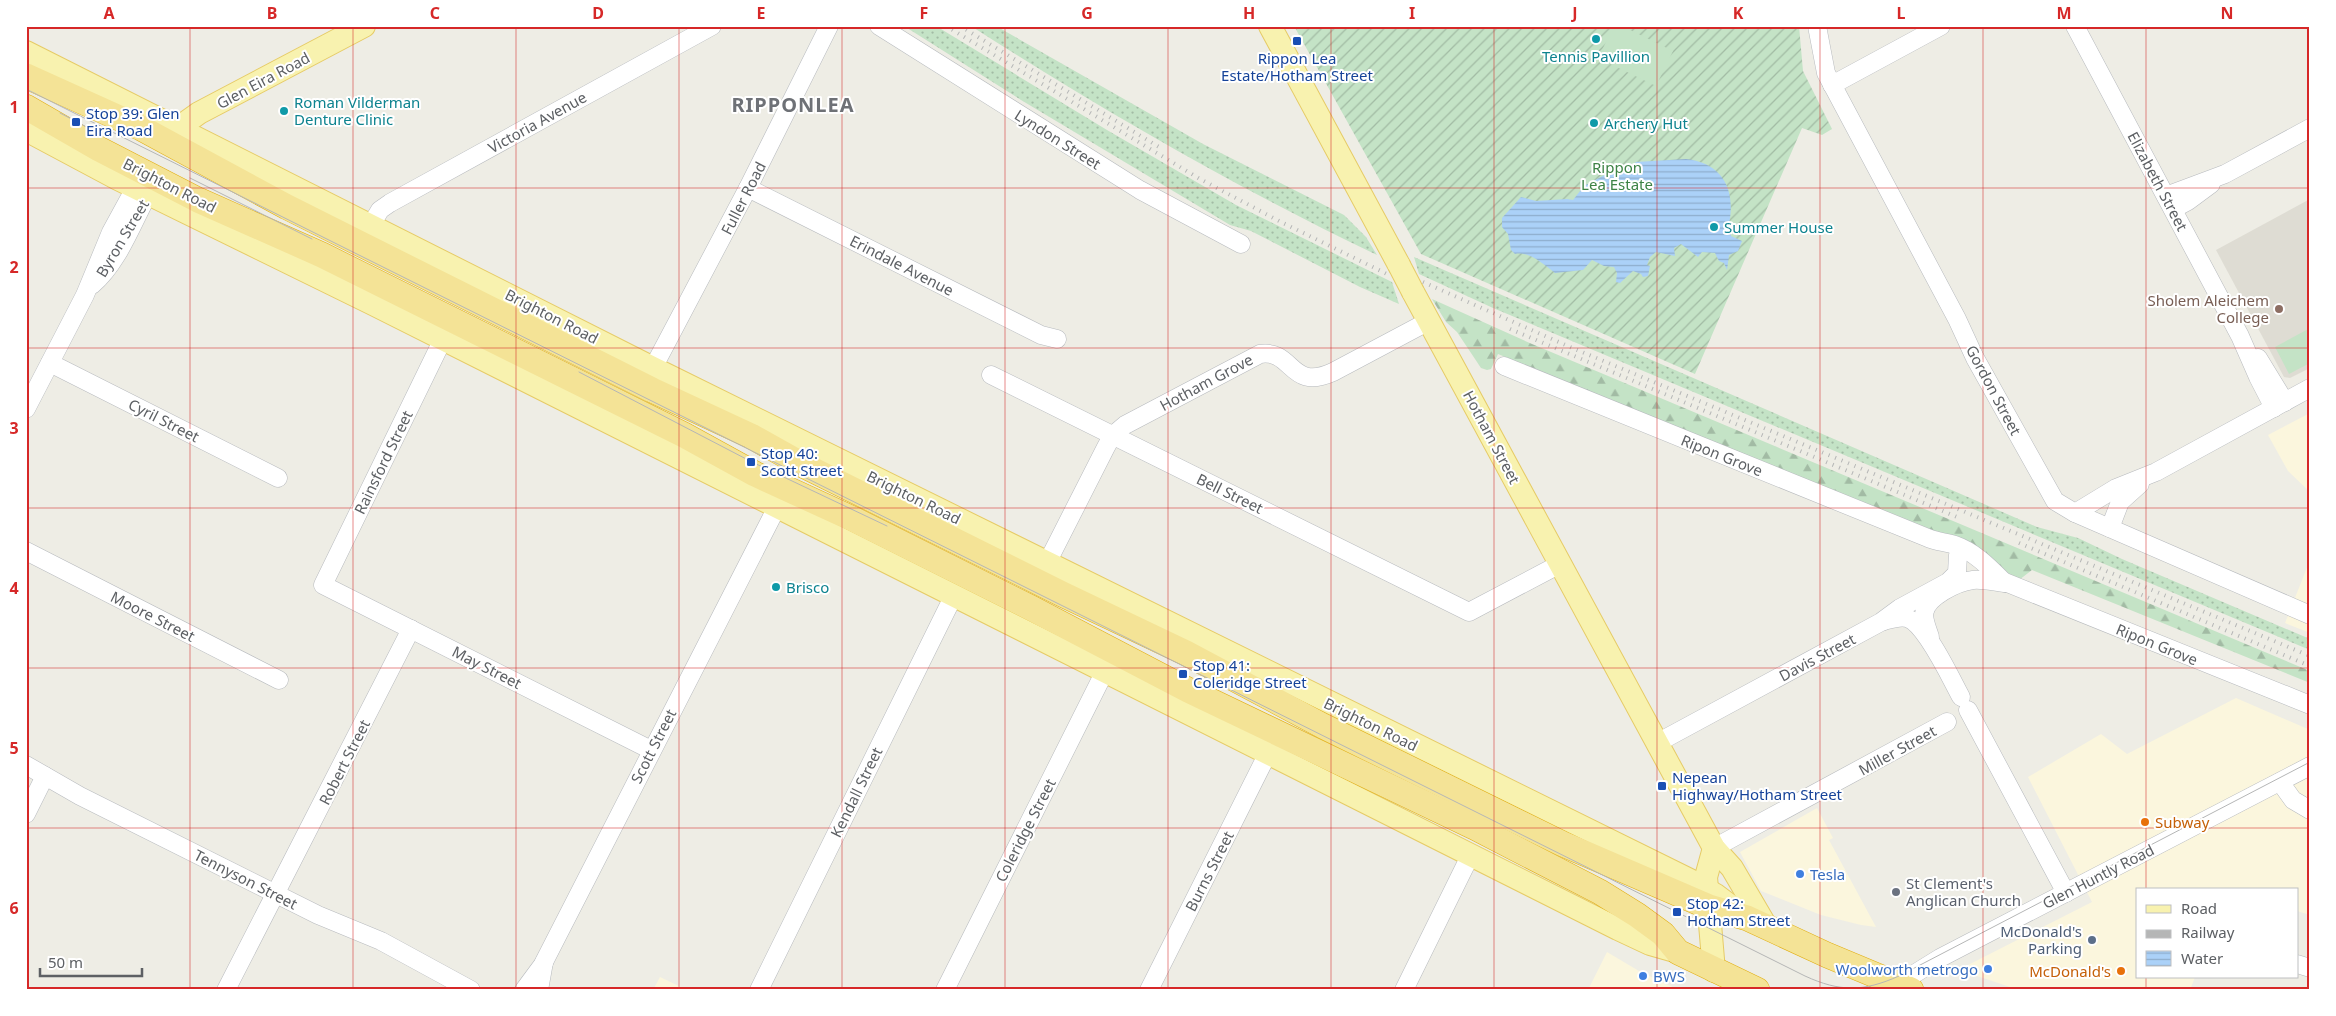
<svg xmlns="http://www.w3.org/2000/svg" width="2336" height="1016" font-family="'Noto Sans',sans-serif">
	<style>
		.commercial { fill: #fbf6dd }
		.education { fill: #dedcd3 }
		.grass { fill: url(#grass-dots) }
		.forest { fill: url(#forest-firs) }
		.garden { fill: url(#garden-furrows) }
		.pitch { fill: #c4e3c6 }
		.water { fill: url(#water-rules) }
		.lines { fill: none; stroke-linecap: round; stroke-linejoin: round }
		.minor-casing { stroke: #b7babe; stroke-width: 19 }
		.major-casing { stroke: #e6cb66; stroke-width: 24 }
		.highway-casing { stroke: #e1ae12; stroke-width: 26 }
		.minor { stroke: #fff; stroke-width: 18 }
		.major { stroke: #f8f2af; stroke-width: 22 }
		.highway { stroke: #f4e396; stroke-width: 25 }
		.tram { stroke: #b5b6b6; stroke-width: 1 }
		.rail { stroke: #b5b6b6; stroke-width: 4; stroke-dasharray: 1 6; stroke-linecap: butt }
		.major-bridge-casing { stroke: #e6cb66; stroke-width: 24; stroke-linecap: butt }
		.major-bridge { stroke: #f8f2af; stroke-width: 22 }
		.grid { fill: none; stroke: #d62828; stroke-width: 1; stroke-opacity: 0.55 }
		.culture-dot { fill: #0f9aa8; stroke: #fff; stroke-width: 2 }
		.transit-dot { fill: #1a4fb4; stroke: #fff; stroke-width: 2 }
		.education-dot { fill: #8d6e63; stroke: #fff; stroke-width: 2 }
		.food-dot { fill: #e8710a; stroke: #fff; stroke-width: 2 }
		.shop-dot { fill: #3f7fe0; stroke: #fff; stroke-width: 2 }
		.worship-dot { fill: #6b7280; stroke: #fff; stroke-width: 2 }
		.service-dot { fill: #5c6f8a; stroke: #fff; stroke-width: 2 }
		.labels { text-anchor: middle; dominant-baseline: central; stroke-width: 4; stroke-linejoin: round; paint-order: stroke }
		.culture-label { font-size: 15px; fill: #0d838f; stroke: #fff; text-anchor: start }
		.transit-label { font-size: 15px; fill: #164399; stroke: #fff; text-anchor: start }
		.street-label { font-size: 15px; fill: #5d6064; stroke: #fff }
		.park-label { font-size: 15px; fill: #3d8345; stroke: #fff }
		.education-label { font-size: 15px; fill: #785e54; stroke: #fff; text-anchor: end }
		.food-label { font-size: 15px; fill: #c56008; stroke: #fff; text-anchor: start }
		.shop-label { font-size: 15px; fill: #366cbe; stroke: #fff; text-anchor: start }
		.worship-label { font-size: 15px; fill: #5b616d; stroke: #fff; text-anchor: start }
		.service-label { font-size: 15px; fill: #4e5e75; stroke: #fff; text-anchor: end }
		.district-label { font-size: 20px; font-weight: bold; letter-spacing: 1px; fill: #6e7176; stroke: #fff }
		.neatline { fill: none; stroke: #d62828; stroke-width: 2 }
		.grid-label { font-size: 16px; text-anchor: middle; font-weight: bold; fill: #d62828 }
	</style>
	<defs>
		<pattern id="grass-dots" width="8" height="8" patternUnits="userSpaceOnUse" patternTransform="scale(1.25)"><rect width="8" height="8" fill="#c4e3c6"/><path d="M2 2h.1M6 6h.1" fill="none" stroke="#a2bba4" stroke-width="1.8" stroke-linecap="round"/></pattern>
		<pattern id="forest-firs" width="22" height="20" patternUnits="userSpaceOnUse" patternTransform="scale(1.25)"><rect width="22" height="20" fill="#c4e3c6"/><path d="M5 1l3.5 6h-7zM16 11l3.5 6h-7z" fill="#a2bba4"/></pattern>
		<pattern id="garden-furrows" width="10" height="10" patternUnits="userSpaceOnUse" patternTransform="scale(1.25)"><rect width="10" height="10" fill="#c4e3c6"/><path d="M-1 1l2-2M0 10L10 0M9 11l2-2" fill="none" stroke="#a2bba4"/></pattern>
		<pattern id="water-rules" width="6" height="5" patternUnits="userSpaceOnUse" patternTransform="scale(1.25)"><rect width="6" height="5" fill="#abd1f8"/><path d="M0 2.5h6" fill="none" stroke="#8eadcc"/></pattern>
	</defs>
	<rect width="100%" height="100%" fill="#eeede5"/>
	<g class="commercial">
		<path d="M2310,413V492L2288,471L2268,435Z"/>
		<path d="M2310,560V633L2285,623Z"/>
		<path d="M2236,698L2310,730V915L2297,911V890H2137V977H2195L2190,990H2019L1968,973V965L2092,902L2028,777L2101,734L2127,754Z"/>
		<path d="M1817,808L1833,838L1829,840L1876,927L1861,925L1821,915L1761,891L1740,852Z"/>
		<path d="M1607,952L1639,971L1679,990H1588Z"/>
		<path d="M660,977L687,990H653Z"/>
	</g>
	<path class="education" d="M2310,199V368L2290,378L2284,377L2216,250Z"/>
	<g class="grass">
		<path d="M904,26H936L1107,130L1236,205L1392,282L1399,304L1360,287L1251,231L1230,225L1021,100Z"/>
		<path d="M971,26H996L1203,144L1344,215L1366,237L1377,255C1237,188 1102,110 971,26Z"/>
		<path d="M1414,257L2037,527L2078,538L2122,559L2310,639V650L1493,308L1419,274Z"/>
	</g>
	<path class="forest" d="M1432,299L1532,344L2310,671V683L2032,570L2019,580L1775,468L1498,354L1491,369L1487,370L1481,368L1457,332L1446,322Z"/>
	<path class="garden" d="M1294,26H1799L1803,71L1832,129L1822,135L1802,128L1695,374L1421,254Z"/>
	<g class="pitch">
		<path d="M1614,26H1622L1673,51L1656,86L1598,58Z"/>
		<path d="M2310,328V363L2289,374L2275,347Z"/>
	</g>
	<path class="water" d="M1686,159C1723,163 1736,190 1729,224L1731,227V236L1742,241L1738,251L1729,255L1727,270L1724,263L1719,261L1715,253L1702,252L1698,257L1681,244L1674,248L1675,256L1656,252L1650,257L1647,265L1650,266L1648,276L1643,277L1641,274L1633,271L1620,283L1616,282L1617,273L1614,267L1604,266L1592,260L1583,270L1555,273C1544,265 1530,251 1515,254L1511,250L1508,234L1502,227V218L1521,197L1536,201L1567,199L1573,200L1584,186L1612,171L1631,167L1636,162Z"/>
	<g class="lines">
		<defs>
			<g id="minor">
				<path d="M879,26L1140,190L1241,244"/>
				<path d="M1817,26L1826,73L1957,319L1975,358L2055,501L2075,513L2310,615"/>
				<path d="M2075,26L2240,336L2258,377L2274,408"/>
				<path d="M1832,85L1941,26"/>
				<path d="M748,188L1041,335L1057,339"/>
				<path d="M2166,196L2225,174L2310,128"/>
				<path d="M2173,209L2188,201L2211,184"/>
				<path d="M371,225L380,210L390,203L712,26"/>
				<path d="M92,285C118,263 132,224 148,194"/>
				<path d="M443,339L323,585L651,750"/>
				<path d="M2258,358L2285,402"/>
				<path d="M50,363L278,478"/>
				<path d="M1504,366L1928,538C1937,542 1946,542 1955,545C1975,552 1990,568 2005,583"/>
				<path d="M653,368L748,188L829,26"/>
				<path d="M991,375L1469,612L1560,564"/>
				<path d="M26,409L85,295L111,232L135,188"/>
				<path d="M2075,513L2116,488L2156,472L2310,388"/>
				<path d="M2110,528L2120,502L2140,484"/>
				<path d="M26,551L279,680"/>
				<path d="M1047,563L1106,447L1112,436L1125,425L1260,354C1294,349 1289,392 1333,372L1429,321"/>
				<path d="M1995,578L2310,705"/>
				<path d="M1884,621C1891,619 1900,616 1907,618C1926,624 1951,679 1961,697"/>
				<path d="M1930,637C1928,630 1924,622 1924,614C1926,597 1957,582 1973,580C1983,579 1995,582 2005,583"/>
				<path d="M1968,710L2066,893"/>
				<path d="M1657,743L1881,622L1900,608L1948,582L1957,573L1958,555"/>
				<path d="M26,765L80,796L318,915L381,941L471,990"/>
				<path d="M2280,782L2293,800L2310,810"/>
				<path d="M26,814L45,776"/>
				<path d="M1714,848L1947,722"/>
				<path d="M2297,964L2310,968"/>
				<path d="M1898,984L1940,958L2310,766"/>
				<path d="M226,990L411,629"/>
				<path d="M524,990L544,963"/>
				<path d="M539,990L544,962L777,507"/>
				<path d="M759,990L954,595"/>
				<path d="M945,990L1105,671"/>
				<path d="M1149,990L1268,753"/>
				<path d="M1404,990L1471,854"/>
			</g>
			<g id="major">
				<path d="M1270,26L1399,265"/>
				<path d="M26,52L653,368L1692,881L1716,895L1744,916"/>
				<path d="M26,130L116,178L373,304L1618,929L1650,944L1678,952"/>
				<path d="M171,138L185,123L199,113L364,26"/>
				<path d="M1413,292L1714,848L1732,868L1766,926"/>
				<path d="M1714,848L1706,877L1714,971"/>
			</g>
			<g id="highway">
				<path d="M26,76L141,128L287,207L652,390L751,436L801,464L1062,594L1186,653L1323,726L1563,844L1709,907L1747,918L1827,955L1911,990"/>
				<path d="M26,107L99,149L198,200L322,255L684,435L755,474L853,519L1031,608L1188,690L1474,827L1600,892L1637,915L1663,934L1678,952L1757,990"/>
			</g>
		</defs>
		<use href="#minor" class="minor-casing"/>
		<use href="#major" class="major-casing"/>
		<use href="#highway" class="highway-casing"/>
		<use href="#minor" class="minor"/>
		<use href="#major" class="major"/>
		<use href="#highway" class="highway"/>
		<g class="tram">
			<path d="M26,89L1805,976C1840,992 1863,992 1899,976L2310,762"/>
			<path d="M60,113L98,133"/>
			<path d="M190,178L312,239"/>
			<path d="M579,372L752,462L887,526"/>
		</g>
		<g class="rail">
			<path d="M946,26L1200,179L1281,222L1387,274"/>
			<path d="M960,26L1159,147"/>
			<path d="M1423,282L1570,347L2310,656"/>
			<path d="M1510,329L1957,517"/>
			<path d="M2019,543L2310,666"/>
		</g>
		<defs>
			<path id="major-bridge" d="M1399,265L1413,292"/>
		</defs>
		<use href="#major-bridge" class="major-bridge-casing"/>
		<use href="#major-bridge" class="major-bridge"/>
	</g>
	<path class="grid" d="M190,26V990M353,26V990M516,26V990M679,26V990M842,26V990M1005,26V990M1168,26V990M1331,26V990M1494,26V990M1657,26V990M1820,26V990M1983,26V990M2146,26V890M26,188H2310M26,348H2310M26,508H2310M26,668H2310M26,828H2310M2146,977V990"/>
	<g class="culture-dot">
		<circle cx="1596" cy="39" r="5"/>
		<circle cx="284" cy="111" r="5"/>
		<circle cx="1594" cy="123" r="5"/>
		<circle cx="1714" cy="227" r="5"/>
		<circle cx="776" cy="587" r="5"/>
	</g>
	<g class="transit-dot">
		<rect x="1292" y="36" width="10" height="10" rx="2.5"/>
		<rect x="71" y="117" width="10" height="10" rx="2.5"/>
		<rect x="746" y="457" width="10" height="10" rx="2.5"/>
		<rect x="1178" y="669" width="10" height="10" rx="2.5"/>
		<rect x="1657" y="781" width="10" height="10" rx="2.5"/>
		<rect x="1672" y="907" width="10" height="10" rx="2.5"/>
	</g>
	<circle class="education-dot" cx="2279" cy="309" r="5"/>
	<g class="food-dot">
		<circle cx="2145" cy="822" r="5"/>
		<circle cx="2121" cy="971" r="5"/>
	</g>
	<g class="shop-dot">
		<circle cx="1800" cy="874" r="5"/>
		<circle cx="1988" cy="969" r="5"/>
		<circle cx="1643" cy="976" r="5"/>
	</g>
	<circle class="worship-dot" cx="1896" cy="892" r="5"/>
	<circle class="service-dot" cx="2092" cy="940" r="5"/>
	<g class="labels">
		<g class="culture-label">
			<text x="1596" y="56" text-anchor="middle">Tennis Pavillion</text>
			<text x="294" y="102">Roman Vilderman<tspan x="294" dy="17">Denture Clinic</tspan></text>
			<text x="1604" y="123">Archery Hut</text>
			<text x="1724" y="227">Summer House</text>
			<text x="786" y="587">Brisco</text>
		</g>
		<g class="transit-label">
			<text x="1297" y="58" text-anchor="middle">Rippon Lea<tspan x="1297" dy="17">Estate/Hotham Street</tspan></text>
			<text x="86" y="113">Stop 39: Glen<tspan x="86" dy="17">Eira Road</tspan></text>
			<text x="761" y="453">Stop 40:<tspan x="761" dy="17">Scott Street</tspan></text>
			<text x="1193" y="665">Stop 41:<tspan x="1193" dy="17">Coleridge Street</tspan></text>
			<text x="1672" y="777">Nepean<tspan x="1672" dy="17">Highway/Hotham Street</tspan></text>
			<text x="1687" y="903">Stop 42:<tspan x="1687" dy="17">Hotham Street</tspan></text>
		</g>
		<g class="street-label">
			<text transform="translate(263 80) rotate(-28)">Glen Eira Road</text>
			<text transform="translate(537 122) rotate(-29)">Victoria Avenue</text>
			<text transform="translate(1058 139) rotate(32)">Lyndon Street</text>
			<text transform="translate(2158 181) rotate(62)">Elizabeth Street</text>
			<text transform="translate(170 185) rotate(27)">Brighton Road</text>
			<text transform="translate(743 198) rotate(-63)">Fuller Road</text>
			<text transform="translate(122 238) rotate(-59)">Byron Street</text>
			<text transform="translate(902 265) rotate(27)">Erindale Avenue</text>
			<text transform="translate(552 316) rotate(27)">Brighton Road</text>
			<text transform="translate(1206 382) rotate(-28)">Hotham Grove</text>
			<text transform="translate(1994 390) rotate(62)">Gordon Street</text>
			<text transform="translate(164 420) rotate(27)">Cyril Street</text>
			<text transform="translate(1492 437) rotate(62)">Hotham Street</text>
			<text transform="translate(1722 455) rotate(22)">Ripon Grove</text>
			<text transform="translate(383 462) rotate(-64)">Rainsford Street</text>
			<text transform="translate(1230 493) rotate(26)">Bell Street</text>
			<text transform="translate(914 497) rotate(26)">Brighton Road</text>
			<text transform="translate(153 616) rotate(27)">Moore Street</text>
			<text transform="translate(2157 644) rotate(22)">Ripon Grove</text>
			<text transform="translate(1817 657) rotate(-28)">Davis Street</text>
			<text transform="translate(487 667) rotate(27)">May Street</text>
			<text transform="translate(1371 724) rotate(26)">Brighton Road</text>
			<text transform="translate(653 746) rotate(-63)">Scott Street</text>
			<text transform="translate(1897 750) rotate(-29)">Miller Street</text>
			<text transform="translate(344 762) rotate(-63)">Robert Street</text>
			<text transform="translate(856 792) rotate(-64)">Kendall Street</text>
			<text transform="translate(1025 830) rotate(-63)">Coleridge Street</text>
			<text transform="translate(1209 871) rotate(-63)">Burns Street</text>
			<text transform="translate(2098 876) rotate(-27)">Glen Huntly Road</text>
			<text transform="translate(246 879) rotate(27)">Tennyson Street</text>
		</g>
		<g class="park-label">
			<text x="1617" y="167">Rippon<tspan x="1617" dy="17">Lea Estate</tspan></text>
		</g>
		<g class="education-label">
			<text x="2269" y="300">Sholem Aleichem<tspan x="2269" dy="17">College</tspan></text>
		</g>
		<g class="food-label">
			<text x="2155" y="822">Subway</text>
			<text x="2111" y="971" text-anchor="end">McDonald's</text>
		</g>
		<g class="shop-label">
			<text x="1810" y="874">Tesla</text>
			<text x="1978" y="969" text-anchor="end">Woolworth metrogo</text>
			<text x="1653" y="976">BWS</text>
		</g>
		<g class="worship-label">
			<text x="1906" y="883">St Clement's<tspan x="1906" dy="17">Anglican Church</tspan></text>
		</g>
		<g class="service-label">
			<text x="2082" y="931">McDonald's<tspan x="2082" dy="17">Parking</tspan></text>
		</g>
		<g class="district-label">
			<text x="793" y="104">RIPPONLEA</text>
		</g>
	</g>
	<rect width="2336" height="1016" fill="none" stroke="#ffffff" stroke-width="55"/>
	<rect x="2136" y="888" width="162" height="90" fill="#ffffff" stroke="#bebfc1"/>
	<rect x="2146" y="905" width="25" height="8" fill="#f8f2af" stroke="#bebfc1"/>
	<text x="2181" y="914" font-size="15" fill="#5d6064">Road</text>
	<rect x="2146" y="930" width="25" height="8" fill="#b5b6b6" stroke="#bebfc1"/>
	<text x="2181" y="938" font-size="15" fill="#5d6064">Railway</text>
	<rect x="2146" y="951" width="25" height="15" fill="url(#water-rules)" stroke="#bebfc1"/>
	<text x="2181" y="964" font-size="15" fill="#5d6064">Water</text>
	<path d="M40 968v8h102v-8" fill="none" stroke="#5d6064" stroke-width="2.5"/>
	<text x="48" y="968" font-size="15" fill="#5d6064" stroke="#ffffff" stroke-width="4" paint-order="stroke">50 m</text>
	<rect x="28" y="28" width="2280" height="960" class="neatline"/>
	<g class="grid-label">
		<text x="109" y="19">A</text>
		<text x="272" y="19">B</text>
		<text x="435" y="19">C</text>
		<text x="598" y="19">D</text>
		<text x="761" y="19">E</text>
		<text x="924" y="19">F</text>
		<text x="1087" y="19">G</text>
		<text x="1249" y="19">H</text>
		<text x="1412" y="19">I</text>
		<text x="1575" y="19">J</text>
		<text x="1738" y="19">K</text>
		<text x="1901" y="19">L</text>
		<text x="2064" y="19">M</text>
		<text x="2227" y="19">N</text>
		<text x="14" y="113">1</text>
		<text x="14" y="273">2</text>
		<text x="14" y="434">3</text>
		<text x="14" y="594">4</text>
		<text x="14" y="754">5</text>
		<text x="14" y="914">6</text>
	</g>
</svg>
